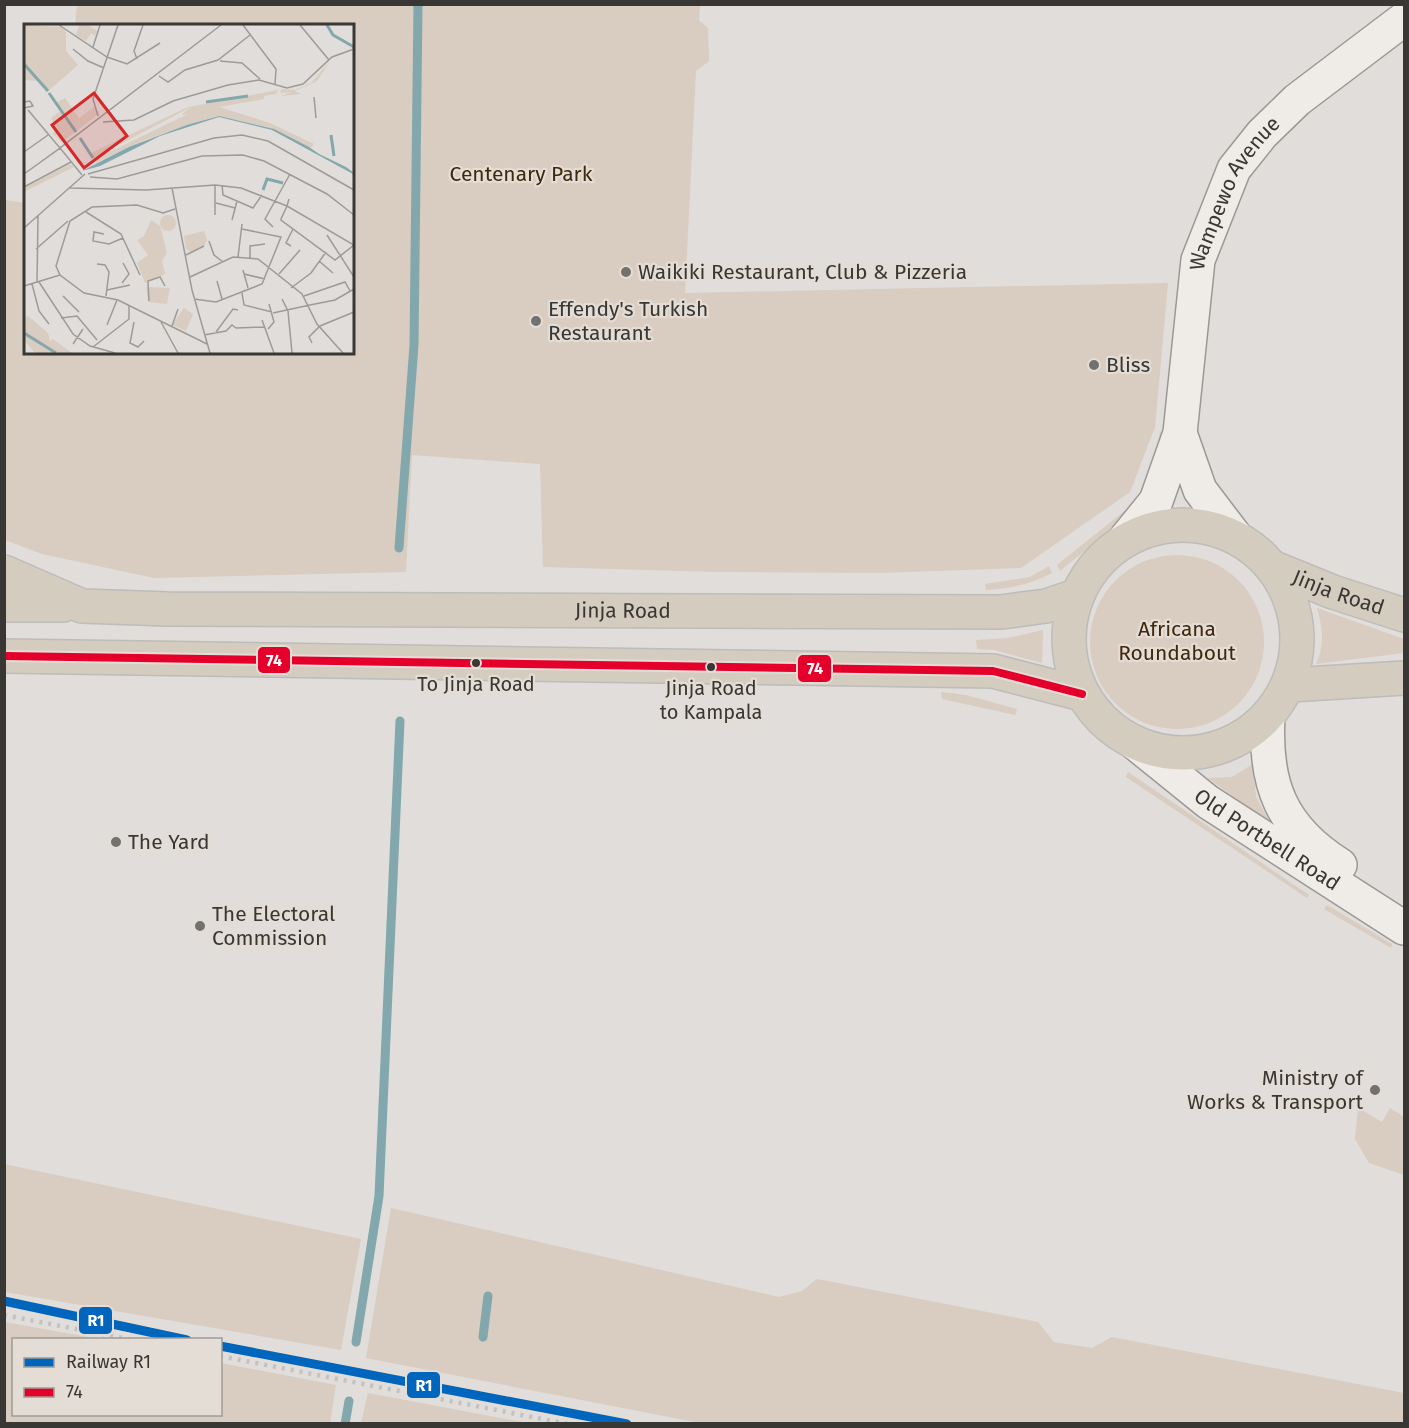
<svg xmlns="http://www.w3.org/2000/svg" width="1409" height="1428" font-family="'Fira Sans',sans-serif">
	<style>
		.green { fill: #d9ccc0 }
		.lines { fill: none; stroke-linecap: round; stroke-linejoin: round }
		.stream { stroke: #82a7ac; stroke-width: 9 }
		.secondary-casing { stroke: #9a9895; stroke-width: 36 }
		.highway-casing { stroke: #bdbcba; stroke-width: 36 }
		.secondary { stroke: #efece8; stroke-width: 33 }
		.highway { stroke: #d5ccc0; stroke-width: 33 }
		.rail { stroke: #c2c2c0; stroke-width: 4.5; stroke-dasharray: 3 6; stroke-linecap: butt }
		.bus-1-casing { stroke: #e4ddd6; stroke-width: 12 }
		.bus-1 { stroke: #e4002b; stroke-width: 8 }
		.rail-1-casing { stroke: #e4ddd6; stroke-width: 14 }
		.rail-1 { stroke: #0065bd; stroke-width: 9 }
		.poi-dot { fill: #73716e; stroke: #e4ddd6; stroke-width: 2 }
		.bus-dot { fill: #393734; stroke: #e4ddd6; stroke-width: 2 }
		.labels { text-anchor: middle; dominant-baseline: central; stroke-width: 4.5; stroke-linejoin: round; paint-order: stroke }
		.bus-label { font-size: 20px; fill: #393734; stroke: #e4ddd6 }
		.park-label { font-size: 21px; fill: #3f280d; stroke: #e4ddd6 }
		.street-label { font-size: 21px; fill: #393734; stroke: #e4ddd6 }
		.poi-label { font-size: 21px; fill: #393734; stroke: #e4ddd6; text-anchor: start }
		.inset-river { fill: none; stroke: #82a7ac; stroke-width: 3 }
		.inset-road { fill: none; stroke: #9d9b98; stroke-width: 1.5 }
		.view { fill: #d62828; fill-opacity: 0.15; stroke: #d62828; stroke-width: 3 }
		.inset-edge { fill: none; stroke: #393734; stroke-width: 3 }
		.line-badge { stroke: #e4ddd6; stroke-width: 2 }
		.badge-label { font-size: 16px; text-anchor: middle; font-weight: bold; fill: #fff }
	</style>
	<rect width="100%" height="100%" fill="#e0ddda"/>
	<g class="green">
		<path d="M77,5H700L699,20L708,28L709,61L696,71L685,293L1168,283L1155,427L1130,492L1021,568L879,573L718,572L543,567L540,464L412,455L406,572L154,578L42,554L5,540V200L25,203L26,352H352V26L75,25Z"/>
		<path d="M1160,432L1167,433L1141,505L1060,571L1057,565L1132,505C1151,483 1155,460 1160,432Z"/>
		<circle cx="1177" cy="642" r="87"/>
		<path d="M1049,566L1052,573C1028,585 1012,588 986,590L985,584L1030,577Z"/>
		<path d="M1317,608L1404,639V653L1316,664C1325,645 1323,629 1317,608Z"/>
		<path d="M1043,630L1042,663L994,650L977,649L976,640L1008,638Z"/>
		<path d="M941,692L966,695L1017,709L1015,715L942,699Z"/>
		<path d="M1253,764L1256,797L1272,826L1208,778L1232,777Z"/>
		<path d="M1128,772L1309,895L1307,898L1126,777Z"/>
		<path d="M1327,905L1392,944L1391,948L1324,909Z"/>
		<path d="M1358,1108L1382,1122L1390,1108L1404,1117V1175L1369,1163L1355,1139Z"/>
		<path d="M4,1164L361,1239L341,1350L5,1292Z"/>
		<path d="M391,1208L779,1297L802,1291L817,1279L1038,1322L1054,1342L1092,1348L1112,1337L1404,1393V1423H700L366,1358Z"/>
		<path d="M5,1322L99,1339L14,1340V1414H220L221,1363L336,1385L330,1423H5Z"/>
		<path d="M368,1393L528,1423H361Z"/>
	</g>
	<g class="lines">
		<g class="stream">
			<path d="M399,548L414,345L418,4"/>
			<path d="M483,1337L488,1296"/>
			<path d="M356,1342L379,1196L400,721"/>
			<path d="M345,1424L349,1401"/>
		</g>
		<defs>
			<g id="secondary">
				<path d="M1180,433L1200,490L1235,536"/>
				<path id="s1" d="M1126,538L1156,501L1180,433L1198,260L1234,169L1262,134L1297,100L1404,19"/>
				<path d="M1268,717C1264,784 1281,828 1340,865"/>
				<path id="s2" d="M1135,743L1208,802L1404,928"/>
			</g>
			<g id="highway">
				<circle cx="1183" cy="639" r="114"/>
				<path id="s3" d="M1274,568L1333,592L1404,615"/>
				<path id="s4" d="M4,572L82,606L168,609L1001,612L1046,606L1076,596"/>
				<path d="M4,605H63"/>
				<path d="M4,656L993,671L1082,694"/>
				<path d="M1290,685L1404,678"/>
			</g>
		</defs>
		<use href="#secondary" class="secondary-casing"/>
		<use href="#highway" class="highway-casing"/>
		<use href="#secondary" class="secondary"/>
		<use href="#highway" class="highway"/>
		<g class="rail">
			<path d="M4,1315L133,1340"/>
			<path d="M220,1356L568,1424"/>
		</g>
		<defs>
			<path id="bus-1" d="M4,656L993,671L1082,694"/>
		</defs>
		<use href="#bus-1" class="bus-1-casing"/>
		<use href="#bus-1" class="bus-1"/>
		<defs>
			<g id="rail-1">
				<path d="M4,1301L187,1340"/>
				<path d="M220,1346L627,1424"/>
			</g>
		</defs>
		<use href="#rail-1" class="rail-1-casing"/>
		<use href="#rail-1" class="rail-1"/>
	</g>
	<g class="poi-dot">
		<circle cx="626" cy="272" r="6"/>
		<circle cx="536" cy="321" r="6"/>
		<circle cx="1094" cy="365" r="6"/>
		<circle cx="116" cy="842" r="6"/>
		<circle cx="200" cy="926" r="6"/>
		<circle cx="1375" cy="1090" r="6"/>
	</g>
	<g class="bus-dot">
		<circle cx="476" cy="663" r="5"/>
		<circle cx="711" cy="667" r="5"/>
	</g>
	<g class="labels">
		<g class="bus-label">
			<text x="476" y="684">To Jinja Road</text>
			<text x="711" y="688">Jinja Road<tspan x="711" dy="24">to Kampala</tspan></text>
		</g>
		<g class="park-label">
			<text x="521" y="174">Centenary Park</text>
			<text x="1177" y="629">Africana<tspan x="1177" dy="24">Roundabout</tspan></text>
		</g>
		<g class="street-label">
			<text stroke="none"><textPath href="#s1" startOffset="370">Wampewo Avenue</textPath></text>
			<text stroke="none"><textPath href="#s3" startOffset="69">Jinja Road</textPath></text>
			<text stroke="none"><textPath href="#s4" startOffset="626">Jinja Road</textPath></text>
			<text stroke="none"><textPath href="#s2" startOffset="164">Old Portbell Road</textPath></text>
		</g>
		<g class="poi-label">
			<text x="638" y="272">Waikiki Restaurant, Club &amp; Pizzeria</text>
			<text x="548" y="309">Effendy's Turkish<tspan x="548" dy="24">Restaurant</tspan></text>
			<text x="1106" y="365">Bliss</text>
			<text x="128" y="842">The Yard</text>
			<text x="212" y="914">The Electoral<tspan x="212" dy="24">Commission</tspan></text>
			<text x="1363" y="1078" text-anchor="end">Ministry of<tspan x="1363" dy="24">Works &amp; Transport</tspan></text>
		</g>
	</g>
	<g transform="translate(24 24)">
		<rect width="330" height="330" fill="#e0ddda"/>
		<path d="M0,1L37,3L42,8V27L54,41L23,68L15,57L0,56ZM55,1H64L73,7L71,12L67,9L62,17L52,11ZM306,37L293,57L271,67L277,70L257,72L268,68L256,69L258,65L271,66L287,59ZM254,66L252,70L240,72V75L195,83L246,99L290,120L287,124L244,103L192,92L121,116L72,139L71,135L164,90L157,91L167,83L70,134L67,129L164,83ZM41,74L55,94L70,83L76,89L38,118L28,109L34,106L27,94L37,87L32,79ZM46,140L50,143L0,168V164ZM136 199a8 8 0 1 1 16 0a8 8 0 1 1-16 0ZM127,196L136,202L143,229L138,237L141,250L121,259L113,239L124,231L113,216L120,212ZM180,207L183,216L180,222L167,228L162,225L160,212ZM122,263L146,264L143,280L124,278ZM160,284L169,290L162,307L148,301ZM4,292L24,309L26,317L29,315L48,329H11L0,316V295Z" fill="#d9ccc0"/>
		<path d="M195,92L250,105L285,123L295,130L322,143L330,149L329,150L248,106L195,93L136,112L76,142L58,147L105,123L163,101Z" fill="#82a7ac"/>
		<path class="inset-river" d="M303,1L309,11L330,23M0,40L24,67M25,69L52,108M182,78L224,72M307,111L310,132M56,114L69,134M239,166L243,155L259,159M0,309L32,329"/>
		<path class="inset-road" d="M35,1L83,33L103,40L136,19M219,1L252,45L251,60M276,1L305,36M69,23L76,1M49,25L64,37L80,44M113,35L110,27L119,1M196,37L218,39L236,55M135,52L144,58L161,46L194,36L226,11M290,73L292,94M0,78L6,77L9,82L0,84M74,92L69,75L94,1M79,98L110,96L149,77L204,61L235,56L263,64L279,60L308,33L330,25M0,128L24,111M0,150L36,124L4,86M64,150L190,114L218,111L244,117L330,166M58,151L36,124L197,1M66,153L93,155L178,132L219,131L240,137L303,170L330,191M191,161V191M198,161L199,171L229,184L238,171M0,163L47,138M46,164L122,166L191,161L217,164L263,182L330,221L311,236L257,196V195L263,182L265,175M148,164L168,266L186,329M192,179L211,184M151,185L139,189L113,181L68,183L46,197L32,242L36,251L60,269L94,276L183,320M62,188L97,210L116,251M208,196L213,177M249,203L241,195L266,150M0,204L61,150M80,210L70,208L69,217L85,220L99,214M303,211L330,253M185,217L190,231L199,238M267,222L262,219L269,205M12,225L44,197M162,231L180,222M214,233L218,200M226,234V222L241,220M295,237L309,249M73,240L81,241L85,248L82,272M219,246L224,264M220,250L241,255M255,250L276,226M166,253L209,233L234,235L278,270L293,300L319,329M193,257L198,275M15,258L49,310L66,322L91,329M13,259L14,192M98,259L105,250L99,239M8,260L15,287L25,300M0,262L36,251M267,264L287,249L302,228M83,266L106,261M218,269L220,281L248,288M39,272L55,288M280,272L321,258L326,267M170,275L192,278L238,260L257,213L218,205M258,275L264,287L268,329M125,277L124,257L136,253L141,262M286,281L311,276L330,265M249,289L286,281M37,294L53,292L73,316M238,296L250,329M110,298L106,319L114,323L120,317M137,298L154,329M83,301L93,276M148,302L154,285M244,305L250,298L245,280M192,308L209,285L214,286M180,311L202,307L208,301L212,304L240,303M288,319L285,313L296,302L330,288M49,320L59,305M69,323L105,295V281"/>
		<path class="view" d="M70,69L103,112L60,144L28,101Z"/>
		<rect width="330" height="330" class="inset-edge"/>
	</g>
	<g class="line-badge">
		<rect x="257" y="646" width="34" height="28" rx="6" fill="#e4002b"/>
		<rect x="797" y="654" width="35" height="29" rx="6" fill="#e4002b"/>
		<rect x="78" y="1306" width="35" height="29" rx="6" fill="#0065bd"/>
		<rect x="406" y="1371" width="35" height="28" rx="6" fill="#0065bd"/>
	</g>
	<g class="badge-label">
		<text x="274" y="666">74</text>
		<text x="815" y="674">74</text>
		<text x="96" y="1326">R1</text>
		<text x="424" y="1391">R1</text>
	</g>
	<rect width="1409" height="1428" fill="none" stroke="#393734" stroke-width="12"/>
	<rect x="12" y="1338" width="210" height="78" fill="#e4ddd6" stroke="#a09b95" stroke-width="1.5"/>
	<rect x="24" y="1358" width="30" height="9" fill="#0065bd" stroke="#a09b95" stroke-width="1.5"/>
	<text x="66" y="1368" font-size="18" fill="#393734">Railway R1</text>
	<rect x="24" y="1388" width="30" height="9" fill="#e4002b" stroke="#a09b95" stroke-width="1.5"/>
	<text x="66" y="1398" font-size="18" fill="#393734">74</text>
</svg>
